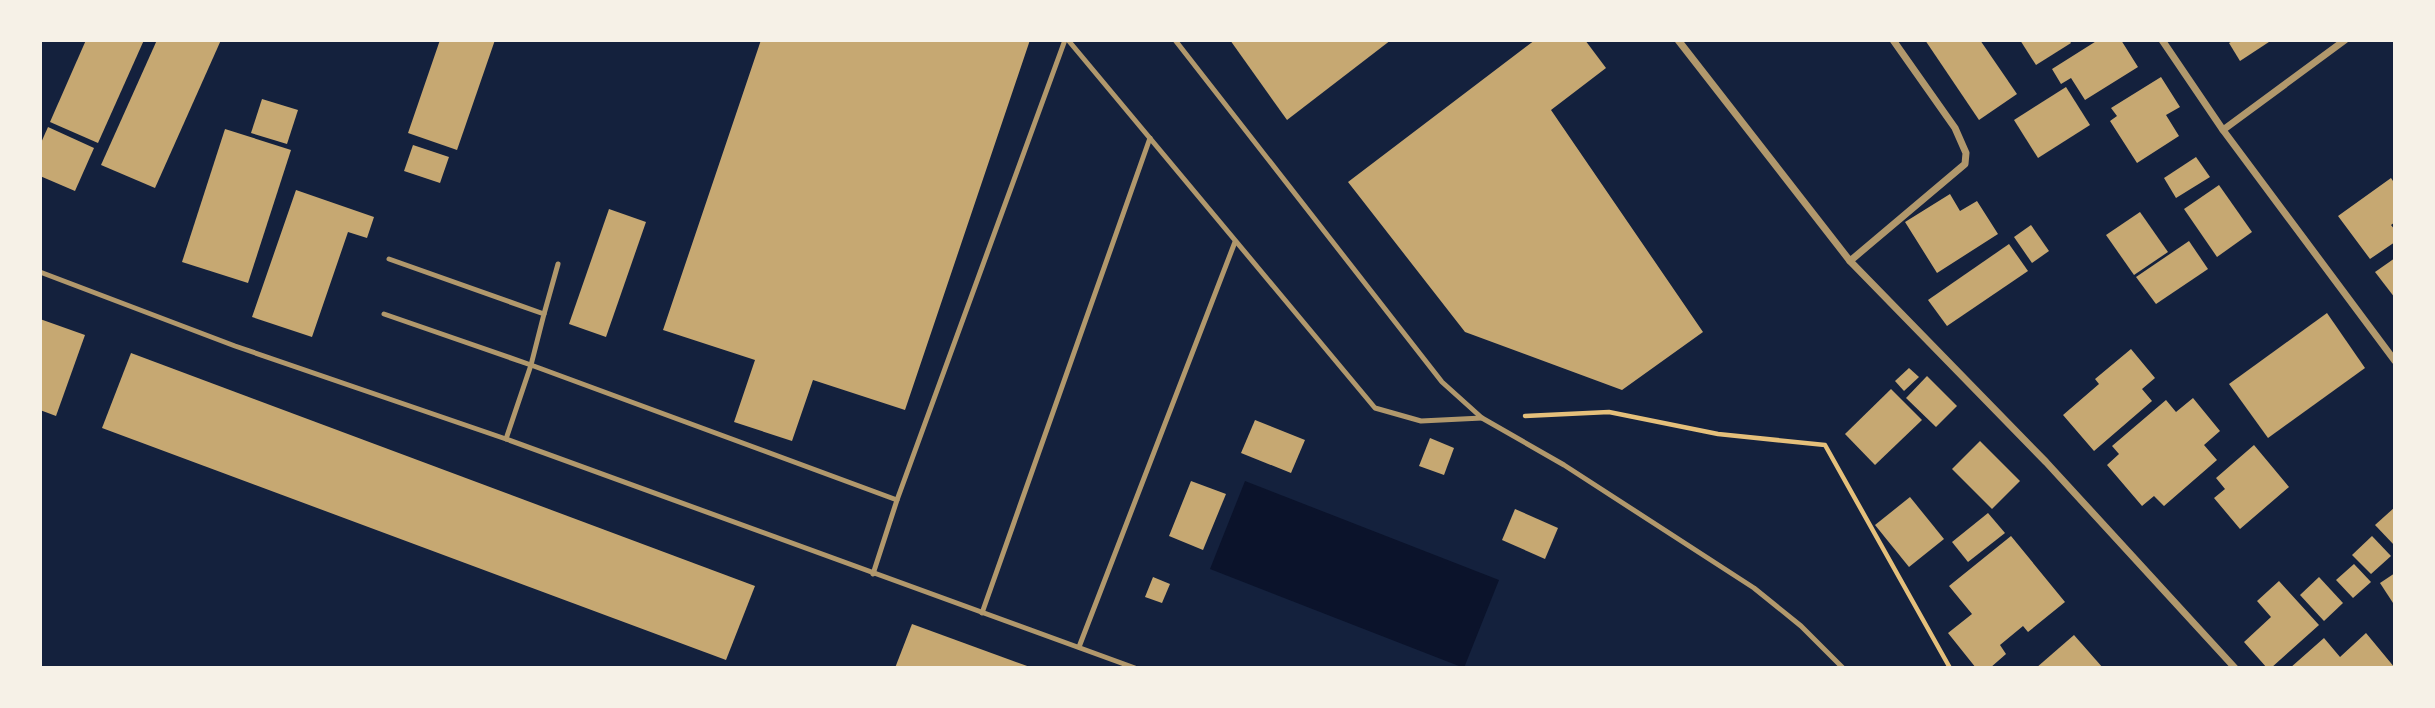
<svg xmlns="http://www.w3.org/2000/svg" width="2435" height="708" font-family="Arial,sans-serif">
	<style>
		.water { fill: #0b132b }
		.building { fill: #c6a872 }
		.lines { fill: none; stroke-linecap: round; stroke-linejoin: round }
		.path { stroke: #e5c07b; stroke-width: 4.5 }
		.service { stroke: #b1986c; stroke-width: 5 }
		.minor { stroke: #b1986c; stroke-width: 7 }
	</style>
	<rect width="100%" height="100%" fill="#14213d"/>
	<path class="water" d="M1245,481L1499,580L1464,668L1210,569Z"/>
	<g class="building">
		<path d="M86,40H144L98,143L50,122Z"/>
		<path d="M157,40H221L155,188L101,165Z"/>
		<path d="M440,40H495L457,150L408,133Z"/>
		<path d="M761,40H1030L905,410L813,380L792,441L734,422L755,360L663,330Z"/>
		<path d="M1230,40H1391L1287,120Z"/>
		<path d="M1535,40H1585L1606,68L1551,110L1703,332L1622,390L1465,332L1348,182Z"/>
		<path d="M1925,40H1980L2017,94L1979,120Z"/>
		<path d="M2020,40H2069L2071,43L2036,65Z"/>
		<path d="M2098,40H2121L2138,67L2085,100L2071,78L2061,84L2052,69Z"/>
		<path d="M2234,40H2272L2240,61L2229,43Z"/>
		<path d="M2161,77L2180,107L2166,115L2179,136L2137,163L2110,121L2117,116L2111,108Z"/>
		<path d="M2066,87L2090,125L2038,158L2014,120Z"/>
		<path d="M262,99L298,110L287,144L251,133Z"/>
		<path d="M48,127L94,148L75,191L40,176V145Z"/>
		<path d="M225,129L291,150L248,283L182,262Z"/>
		<path d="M413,145L449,157L440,183L404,171Z"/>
		<path d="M2196,157L2210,177L2176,198L2164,178Z"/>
		<path d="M2391,178L2395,184V222L2391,225L2395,230V242L2370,259L2338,216Z"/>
		<path d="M2219,185L2252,232L2217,257L2184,209Z"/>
		<path d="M296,190L374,217L367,238L348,232L312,337L252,317Z"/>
		<path d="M1950,194L1960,211L1977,201L1998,234L1937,273L1905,222Z"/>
		<path d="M609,209L646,222L606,337L569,324Z"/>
		<path d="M2140,212L2168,252L2134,275L2106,235Z"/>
		<path d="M2031,225L2049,251L2032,263L2014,237Z"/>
		<path d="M2189,241L2208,269L2156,304L2136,277Z"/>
		<path d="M2009,244L2028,271L1947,326L1928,300Z"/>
		<path d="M2395,258V298L2375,272Z"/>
		<path d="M2327,313L2365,368L2268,438L2229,384Z"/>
		<path d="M40,319L85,335L56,416L40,410Z"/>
		<path d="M2131,349L2155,378L2142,389L2152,401L2094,451L2063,415L2099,384L2095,379Z"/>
		<path d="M131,353L755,586L726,660L102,428Z"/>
		<path d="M1909,368L1919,377L1904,391L1895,381Z"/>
		<path d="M1927,376L1957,406L1936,427L1906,398Z"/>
		<path d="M1891,389L1922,420L1875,465L1845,434Z"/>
		<path d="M2193,398L2220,431L2204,445L2217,460L2164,506L2154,496L2142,506L2107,465L2119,454L2112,446L2166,400L2176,412Z"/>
		<path d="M1255,420L1305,440L1291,473L1241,453Z"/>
		<path d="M1430,438L1454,448L1444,475L1419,466Z"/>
		<path d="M1980,441L2020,481L1992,509L1952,469Z"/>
		<path d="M2254,445L2289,487L2240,529L2214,498L2225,489L2216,478Z"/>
		<path d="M1191,481L1226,494L1203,550L1169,536Z"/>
		<path d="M1910,497L1944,539L1909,567L1875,525Z"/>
		<path d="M2395,507V546L2375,525Z"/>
		<path d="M1515,509L1558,528L1545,559L1502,540Z"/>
		<path d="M1988,513L2005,533L1968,562L1952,542Z"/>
		<path d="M2011,536L2065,602L2028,632L2023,626L2000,645L2006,654L1990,668H1976L1948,633L1972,614L1949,586Z"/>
		<path d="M2372,536L2391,556L2371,574L2352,555Z"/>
		<path d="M2354,564L2371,582L2353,598L2336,580Z"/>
		<path d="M2395,573V606L2380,583Z"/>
		<path d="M1153,577L1170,584L1162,603L1145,597Z"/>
		<path d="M2319,577L2343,603L2324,621L2300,595Z"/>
		<path d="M2279,581L2319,625L2271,668H2267L2244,642L2271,617L2257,601Z"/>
		<path d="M912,624L1030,667V668H895Z"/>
		<path d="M2366,633L2395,668H2290L2324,638L2340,657Z"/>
		<path d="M2074,635L2103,668H2036Z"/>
	</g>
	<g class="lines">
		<path class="path" d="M1525,416L1609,412L1718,434L1825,445L1950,668"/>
		<g class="service">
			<path d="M1068,40L1375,408L1421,421L1482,418"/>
			<path d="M1175,40L1442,382L1482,418L1564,465L1754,588L1801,626L1843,668"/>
			<path d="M389,259L544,314L531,365L897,500"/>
			<path d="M40,272L235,346L506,439L1135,668"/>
			<path d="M384,314L531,365L506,439"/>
			<path d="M544,314L558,264"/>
			<path d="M873,574L897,500L1065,40"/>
			<path d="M982,613L1150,138"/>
			<path d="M1079,647L1235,242"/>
		</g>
		<g class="minor">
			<path d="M1678,40L1850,261L2046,462L2235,668"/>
			<path d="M2162,40L2223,130L2395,361"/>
			<path d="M2223,130L2345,40"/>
			<path d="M1850,261L1965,164L1966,153L1955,128L1893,40"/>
		</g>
	</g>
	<rect width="2435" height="708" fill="none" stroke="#f6f1e7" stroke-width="84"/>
</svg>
